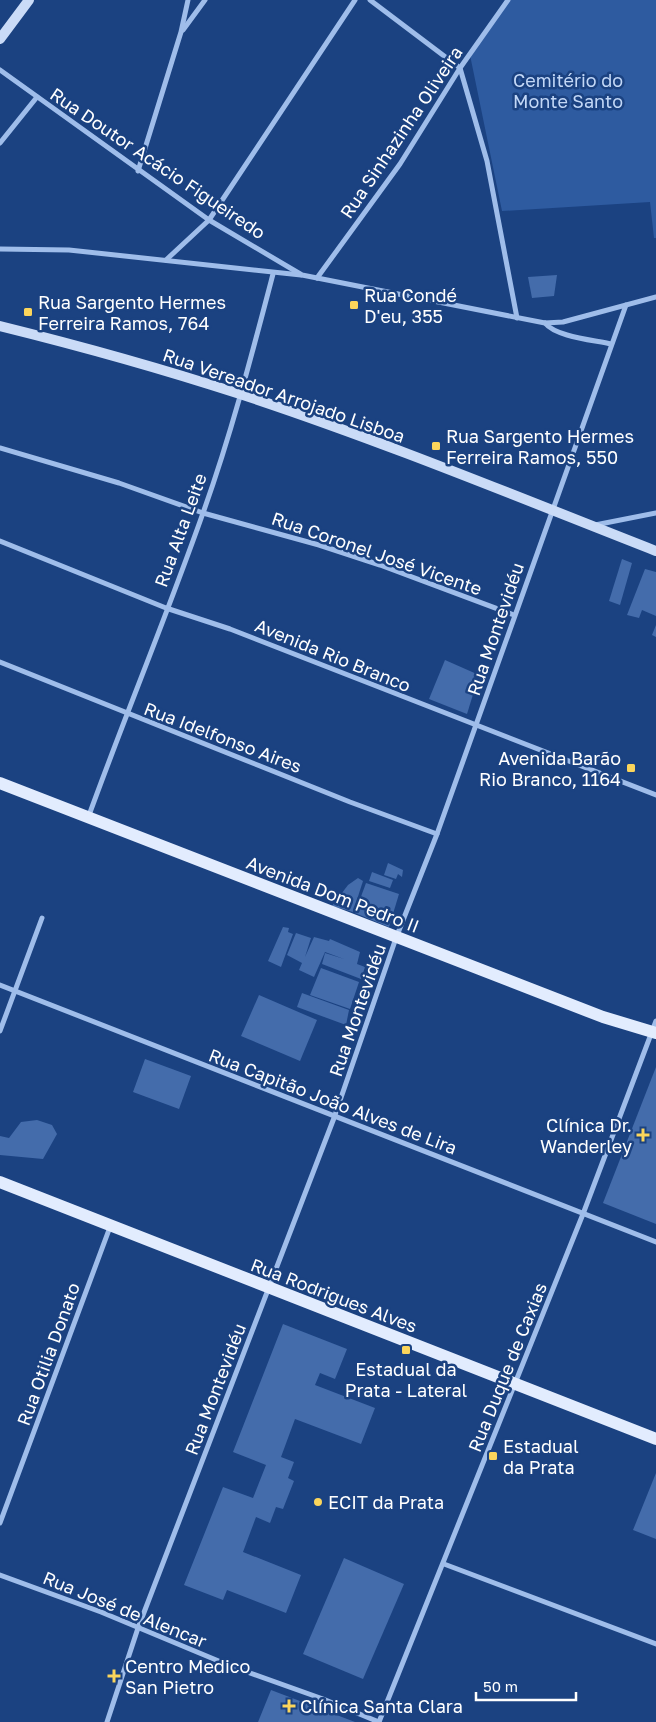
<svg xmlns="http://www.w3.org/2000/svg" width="656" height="1722" font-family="'Golos Text',sans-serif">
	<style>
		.green { fill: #2e5ba0 }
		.building { fill: #446cab }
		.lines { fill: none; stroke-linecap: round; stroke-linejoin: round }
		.street { stroke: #9fbdea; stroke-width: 5 }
		.secondary { stroke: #cadbf7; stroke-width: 10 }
		.primary { stroke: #e2ecfe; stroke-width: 12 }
		.poi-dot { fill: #fbd55b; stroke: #1b4281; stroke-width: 2 }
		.labels { text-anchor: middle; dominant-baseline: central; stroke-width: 5; stroke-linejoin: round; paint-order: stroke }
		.park-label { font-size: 18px; fill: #c3d8f7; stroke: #1b4281 }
		.street-label { font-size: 18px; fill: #fff; stroke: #1b4281 }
		.poi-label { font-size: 18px; fill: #fff; stroke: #1b4281; text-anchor: start }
	</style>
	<rect width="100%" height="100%" fill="#1b4281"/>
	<path class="green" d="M505,0H656V238H654L650,202L502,211L470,55Z"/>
	<g class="building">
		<path d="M557,275L554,296L532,298L528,277Z"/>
		<path d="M622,559L632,563L620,605L609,601Z"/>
		<path d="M645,569L656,572V616L642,610L639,618L627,615Z"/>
		<path d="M656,625V637L652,635Z"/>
		<path d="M445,660L479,675L467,714L429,699Z"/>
		<path d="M388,863L403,870L402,877L398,874L396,879L384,875Z"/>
		<path d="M372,872L393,880L390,888L369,881Z"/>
		<path d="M358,878L363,881L353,912L332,906L348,885Z"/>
		<path d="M366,883L399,894L389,927L355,913Z"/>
		<path d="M283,927L289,928L288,932L293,934L281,967L268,961Z"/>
		<path d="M296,933L311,938L305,957L314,937L329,941L330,939L360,952L357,964L365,967L361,979L322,964L325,953L344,959L325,952L314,977L299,970L302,963L287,955Z"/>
		<path d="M321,968L359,982L350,1009L310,995Z"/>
		<path d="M302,993L349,1010L346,1025L297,1007Z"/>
		<path d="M259,995L317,1020L300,1061L241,1036Z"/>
		<path d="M145,1059L191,1076L179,1109L133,1092Z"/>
		<path d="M656,1067V1224L603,1203Z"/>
		<path d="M37,1120L52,1125L57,1134L43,1159L0,1155V1136L9,1138L21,1122Z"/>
		<path d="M283,1324L347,1349L335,1379L320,1373L315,1385L375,1408L361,1444L295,1419L281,1457L294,1462L288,1478L294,1481L283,1509L276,1507L270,1523L256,1517L243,1552L301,1575L286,1613L227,1590L223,1600L184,1585L223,1487L253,1498L266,1465L233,1452Z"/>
		<path d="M656,1473V1539L633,1530Z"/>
		<path d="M344,1558L404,1584L363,1679L303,1654Z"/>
		<path d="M271,1690L355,1722H258Z"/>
	</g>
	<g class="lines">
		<g class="street">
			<path d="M370,0L460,68L487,161L517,318"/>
			<path d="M183,30L205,0"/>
			<path d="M0,70L209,220L302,275L545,323L563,322L656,297"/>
			<path d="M0,143L37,97"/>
			<path d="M138,171L181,32L188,0"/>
			<path d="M0,249L69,250L301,275"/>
			<path d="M166,260L209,220L355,0"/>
			<path d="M317,278L400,164L460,68L508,0"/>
			<path d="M545,323C556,337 594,340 611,344"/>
			<path d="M0,448L119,483L203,513L319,545L380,565L514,615"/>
			<path d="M595,525L656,513"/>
			<path d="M0,541L166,608L230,629L656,795"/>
			<path d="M0,662L350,802L437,834"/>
			<path d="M88,818C125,716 167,615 203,513C231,435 252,354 273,274"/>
			<path d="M0,985L656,1242"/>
			<path d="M0,1031L42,918"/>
			<path d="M0,1523L110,1227"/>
			<path d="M444,1564L656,1644"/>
			<path d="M0,1575L101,1612L233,1667L323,1699L379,1722"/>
			<path d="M107,1722L138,1628L334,1118L396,938L437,834L626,305"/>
			<path d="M379,1722L583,1214L656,1021"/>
		</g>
		<g class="secondary">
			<path d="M0,39L29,0"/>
			<path d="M0,326C81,346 160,368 240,394C380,440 518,497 656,551"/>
		</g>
		<g class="primary">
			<path d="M0,783L603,1017L656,1033"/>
			<path d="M0,1182L656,1439"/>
		</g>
	</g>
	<g class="poi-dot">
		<rect x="349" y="300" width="10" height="10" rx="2.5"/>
		<rect x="23" y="307" width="10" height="10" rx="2.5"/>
		<rect x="431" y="441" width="10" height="10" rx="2.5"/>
		<rect x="626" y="763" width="10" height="10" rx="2.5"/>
		<path d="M640.5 1127.5h5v5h5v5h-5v5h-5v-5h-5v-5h5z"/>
		<rect x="401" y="1345" width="10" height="10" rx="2.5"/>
		<rect x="488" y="1451" width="10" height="10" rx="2.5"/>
		<circle cx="318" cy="1502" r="5"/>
		<path d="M111.5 1668.5h5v5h5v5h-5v5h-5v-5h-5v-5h5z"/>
		<path d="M286.5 1698.5h5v5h5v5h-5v5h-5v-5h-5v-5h5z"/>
	</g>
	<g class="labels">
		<g class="park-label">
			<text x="568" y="80">Cemitério do<tspan x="568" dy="21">Monte Santo</tspan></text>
		</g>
		<g class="street-label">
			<text transform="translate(401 132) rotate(-56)">Rua Sinhazinha Oliveira</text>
			<text transform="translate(158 163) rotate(34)">Rua Doutor Acácio Figueiredo</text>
			<text transform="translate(284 395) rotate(19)">Rua Vereador Arrojado Lisboa</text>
			<text transform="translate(180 530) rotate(-70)">Rua Alta Leite</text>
			<text transform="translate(377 553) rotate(19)">Rua Coronel José Vicente</text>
			<text transform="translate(495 629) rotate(-71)">Rua Montevidéu</text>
			<text transform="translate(333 655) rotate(22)">Avenida Rio Branco</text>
			<text transform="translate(223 737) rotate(21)">Rua Idelfonso Aires</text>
			<text transform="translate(333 894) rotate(21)">Avenida Dom Pedro II</text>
			<text transform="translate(357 1010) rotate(-71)">Rua Montevidéu</text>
			<text transform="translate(333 1101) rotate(21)">Rua Capitão João Alves de Lira</text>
			<text transform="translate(334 1295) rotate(21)">Rua Rodrigues Alves</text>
			<text transform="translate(48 1354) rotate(-70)">Rua Otilia Donato</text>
			<text transform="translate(507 1367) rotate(-68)">Rua Duque de Caxias</text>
			<text transform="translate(215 1389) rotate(-69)">Rua Montevidéu</text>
			<text transform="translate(125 1609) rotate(22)">Rua José de Alencar</text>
		</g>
		<g class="poi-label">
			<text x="364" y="295">Rua Condé<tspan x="364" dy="21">D'eu, 355</tspan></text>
			<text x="38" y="302">Rua Sargento Hermes<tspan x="38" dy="21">Ferreira Ramos, 764</tspan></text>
			<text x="446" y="436">Rua Sargento Hermes<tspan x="446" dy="21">Ferreira Ramos, 550</tspan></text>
			<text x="621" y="758" text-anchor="end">Avenida Barão<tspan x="621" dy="21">Rio Branco, 1164</tspan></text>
			<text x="632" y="1125" text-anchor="end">Clínica Dr.<tspan x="632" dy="21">Wanderley</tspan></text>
			<text x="406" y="1369" text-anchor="middle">Estadual da<tspan x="406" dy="21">Prata - Lateral</tspan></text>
			<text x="503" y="1446">Estadual<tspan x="503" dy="21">da Prata</tspan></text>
			<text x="328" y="1502">ECIT da Prata</text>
			<text x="125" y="1666">Centro Medico<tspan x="125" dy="21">San Pietro</tspan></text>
			<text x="300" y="1706">Clínica Santa Clara</text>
		</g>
	</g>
	<path d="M476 1692v8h100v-8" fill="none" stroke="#ffffff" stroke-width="2.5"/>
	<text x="483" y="1692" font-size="15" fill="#ffffff" stroke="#1b4281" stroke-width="4" paint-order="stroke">50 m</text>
</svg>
